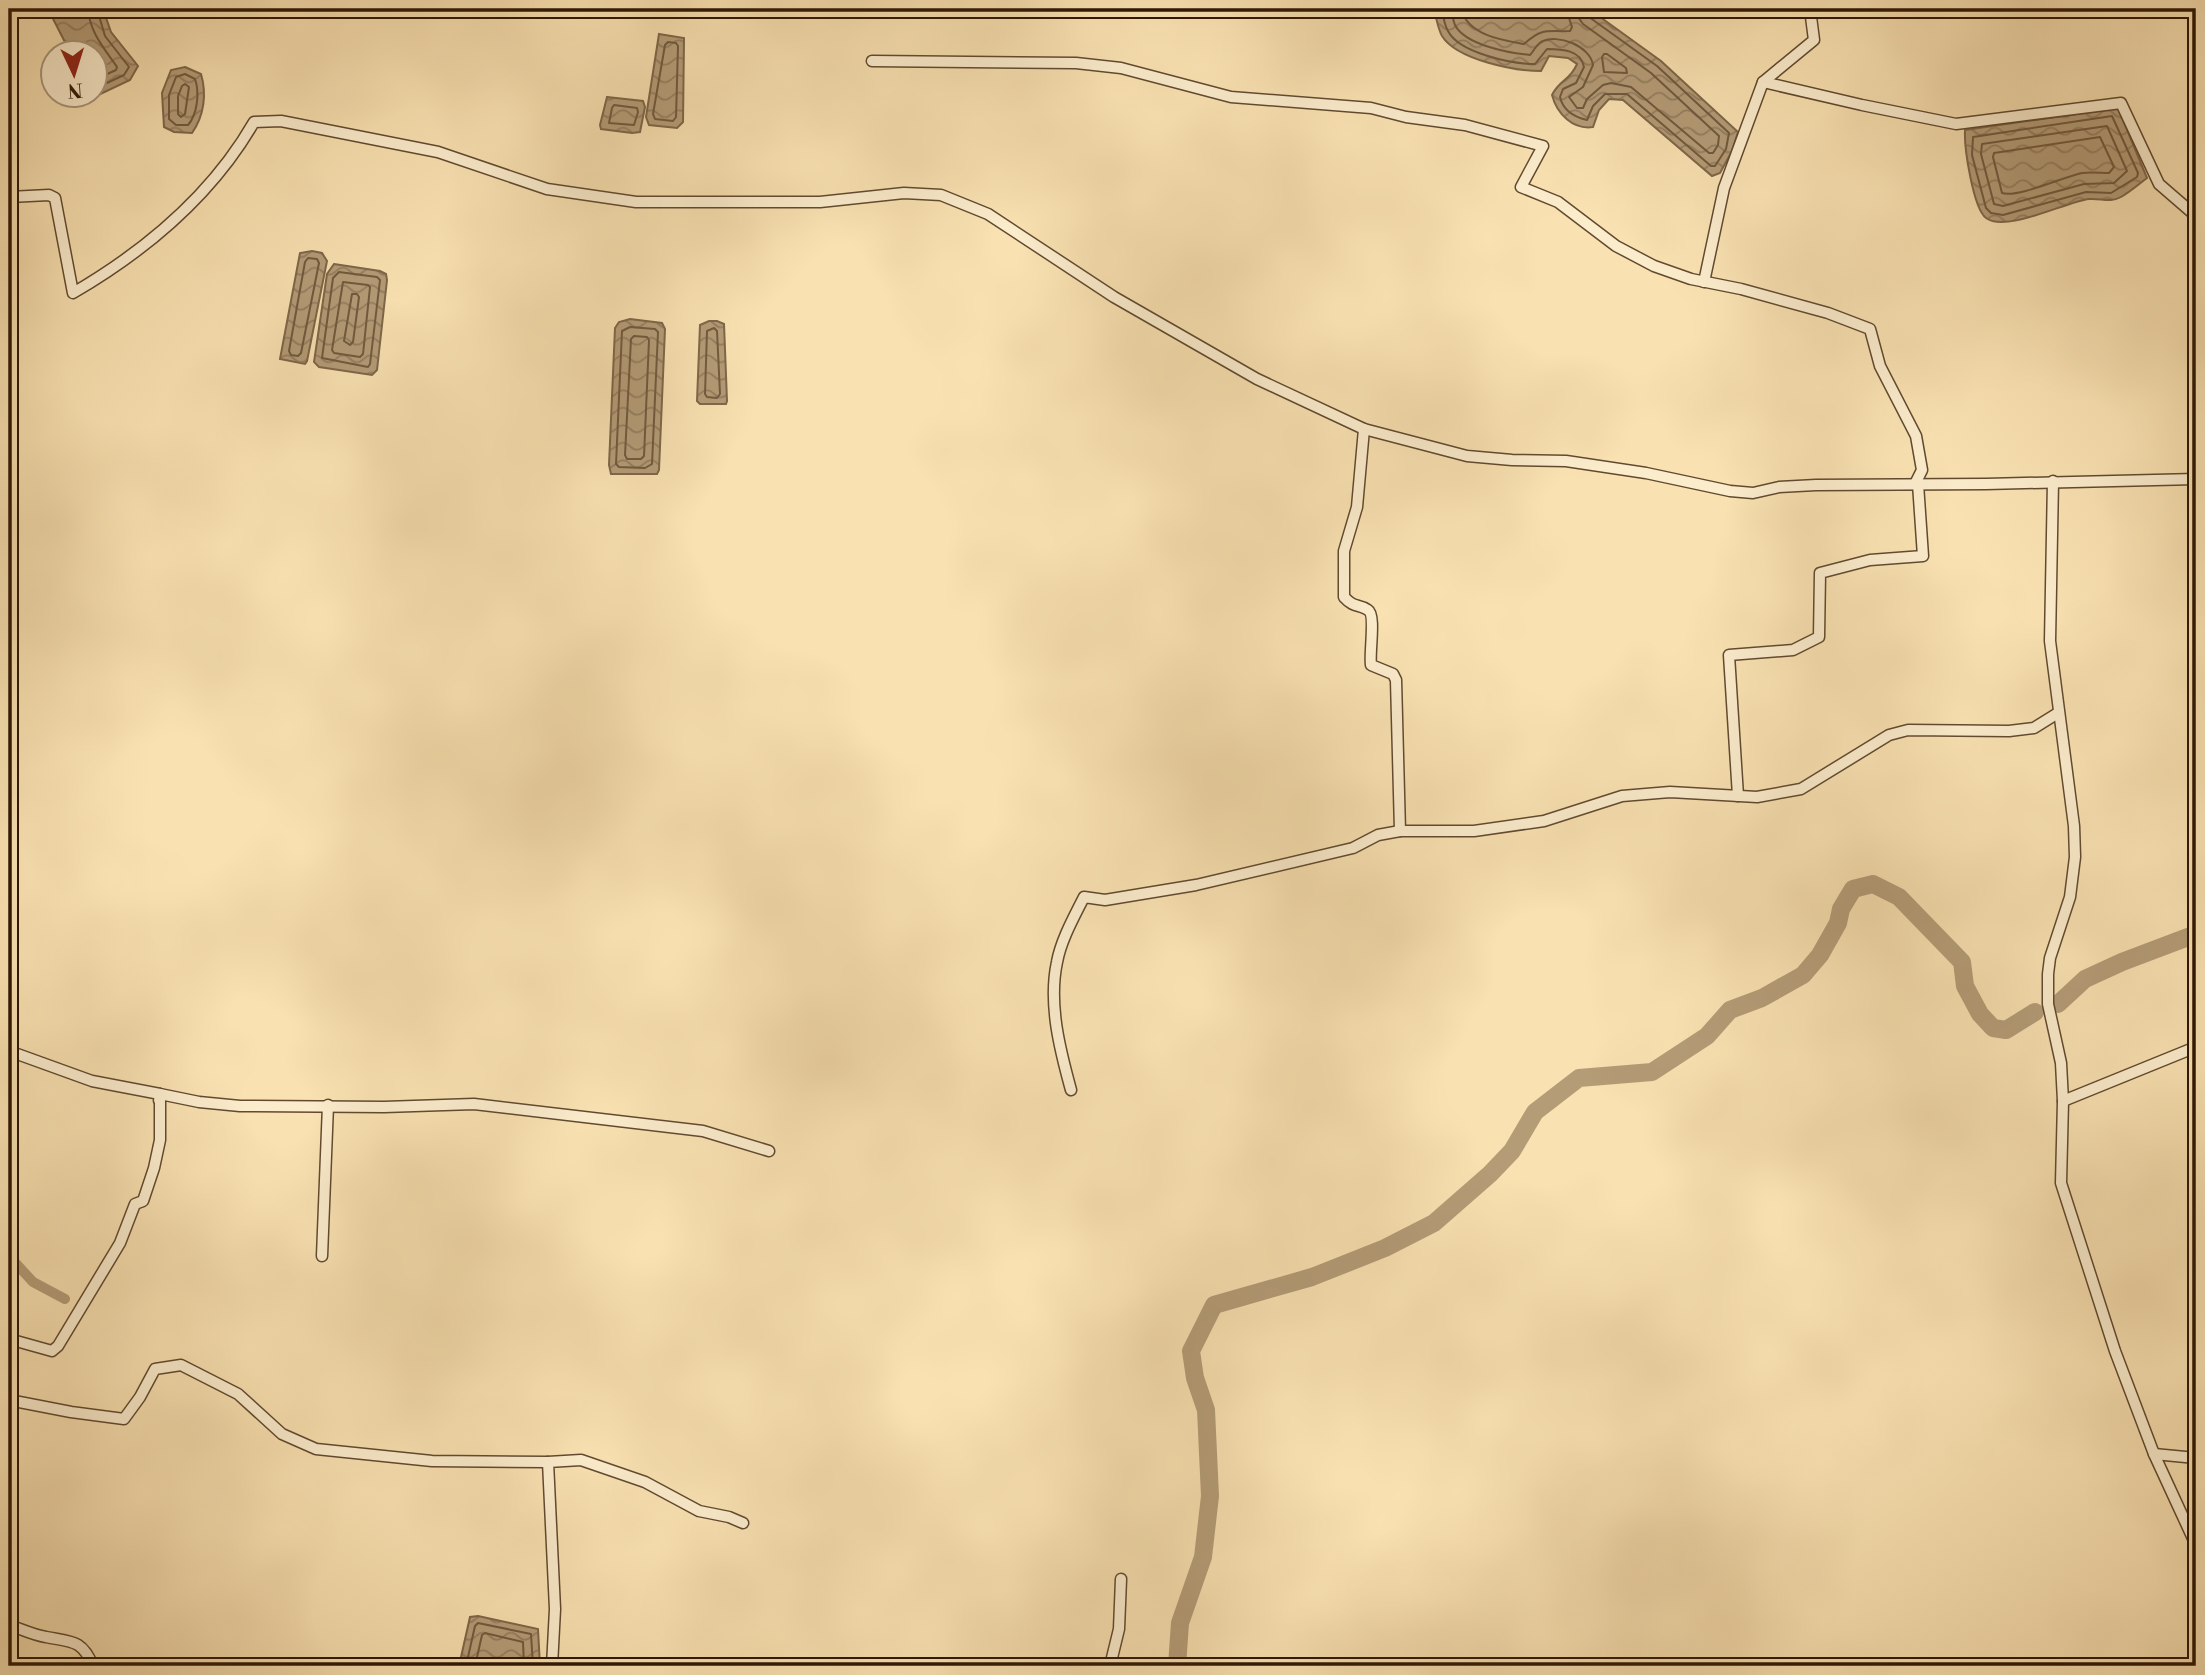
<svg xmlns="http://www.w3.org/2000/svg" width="2205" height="1675" font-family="'Libre Bodoni',serif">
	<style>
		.water { fill: url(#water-waves); stroke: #7e6749; stroke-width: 2 }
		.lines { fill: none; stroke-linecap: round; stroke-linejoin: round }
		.shore { stroke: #715a3e; stroke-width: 2 }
		.canal { stroke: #b49c77; stroke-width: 10 }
		.river { stroke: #b49c77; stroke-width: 18 }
		.minor-casing { stroke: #614a30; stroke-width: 13 }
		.minor { stroke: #fbeccc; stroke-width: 10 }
	</style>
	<defs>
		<pattern id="water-waves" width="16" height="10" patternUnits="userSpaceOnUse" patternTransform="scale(1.75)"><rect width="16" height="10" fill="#b49c77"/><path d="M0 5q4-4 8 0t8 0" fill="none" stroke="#937e60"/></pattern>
	</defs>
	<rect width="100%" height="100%" fill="#f9e1b1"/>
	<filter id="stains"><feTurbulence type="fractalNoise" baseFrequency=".00286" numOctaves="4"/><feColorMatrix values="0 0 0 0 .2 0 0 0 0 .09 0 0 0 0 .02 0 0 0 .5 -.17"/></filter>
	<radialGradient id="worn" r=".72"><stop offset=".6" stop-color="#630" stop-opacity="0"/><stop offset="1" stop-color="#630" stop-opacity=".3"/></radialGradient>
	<g class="water">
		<path d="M48,9H103L111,32L138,66L130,80L92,98L90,95L94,94V52H70Z"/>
		<path d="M1434,9H1589L1661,61L1738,132L1732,151L1720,173L1712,176L1623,100L1609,99L1599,110L1593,127C1573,130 1557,114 1552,95C1560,79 1570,81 1577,64L1568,58L1549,56L1541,71C1515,71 1457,60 1442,36C1438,29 1436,17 1434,9Z"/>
		<path d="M659,34L684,38L683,122L677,128L649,125L646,117Z"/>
		<path d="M185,67L201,74C207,94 204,116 192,133L174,132L164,127L162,93L171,70Z"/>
		<path d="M607,97L643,101L645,107L640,132L632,133L601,129L600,125Z"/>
		<path d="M2118,108L2147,178C2139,184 2130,192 2121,197C2110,203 2101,198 2089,199C2065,202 2006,233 1986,218C1973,208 1964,147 1965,130Z"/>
		<path d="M312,251L322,253L327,261L307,361L305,364L280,359L300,253Z"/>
		<path d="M334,264L380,271L386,274L387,280L377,370L372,375L319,367L314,362L327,274Z"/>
		<path d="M630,319L662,323L665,329L659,470L657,474H611L609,465L615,328L619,322Z"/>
		<path d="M709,321H717L724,324L727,401L726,404H700L697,401L700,325Z"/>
		<path d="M478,1616L538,1629L540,1666H459L470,1617Z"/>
	</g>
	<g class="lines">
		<g class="shore">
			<path d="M88,9C90,33 104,48 117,67L116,70L94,80"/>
			<path d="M1442,9C1443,16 1444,24 1448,31C1459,53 1512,64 1535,64L1547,49C1562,49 1581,50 1584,67L1576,83L1563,89L1560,97C1563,110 1574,117 1587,120L1593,106L1605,94H1627L1711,166H1715L1726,149L1729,133L1657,66L1589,17L1586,9"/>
			<path d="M1451,9C1452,14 1453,20 1455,25C1465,45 1509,53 1530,55C1534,51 1536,45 1541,42C1558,33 1590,46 1593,65L1583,87L1569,97L1577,108H1583L1587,99L1603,85L1611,83L1631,87L1709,153H1713L1718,145L1719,136L1651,73L1583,24L1578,17L1577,9"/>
			<path d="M1461,9C1468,35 1501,40 1524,44C1543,27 1547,32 1570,31L1572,27L1566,9"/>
			<path d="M668,42L676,43L678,46L676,117L673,121L655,119L653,114L665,45Z"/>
			<path d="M1604,54H1607L1626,68L1627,73L1604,72L1602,57Z"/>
			<path d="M185,74L195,79C200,93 197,115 188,125H176L169,119V95L176,77Z"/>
			<path d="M185,84L189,87L185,114L181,117L178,114V96L182,86Z"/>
			<path d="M94,89L124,75L129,67L105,36L97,9"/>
			<path d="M614,105L637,108L638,112L634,125L609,123L612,108Z"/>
			<path d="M2112,116L2138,173L2137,177L2111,193L2086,192L2003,215L1991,213L1986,208L1972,155L1973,137Z"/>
			<path d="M2107,126L2127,171L2114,183L2084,184L2003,206L1994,204L1981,154L1982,144Z"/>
			<path d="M2100,137L2114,167L2109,173C2101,173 2091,172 2082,173C2063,177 2018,198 2002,193L1993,157L1994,153Z"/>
			<path d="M308,258L317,259L319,263L301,353L298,356L291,355L289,351L305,262Z"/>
			<path d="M339,272L377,277L380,280L370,364L368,367L322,358L333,278Z"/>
			<path d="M343,282L368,285L370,287L363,354L360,357L334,353L332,350Z"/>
			<path d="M352,294H357L359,297L353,342L350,345L344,341Z"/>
			<path d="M630,327L655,329L658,332L652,464L645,468L619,467L616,464L622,331Z"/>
			<path d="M714,328L717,331L720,394L717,398L707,397L705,394L707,331Z"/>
			<path d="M634,336L647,337L649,340L644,456L641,459H627L625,455L631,339Z"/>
			<path d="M466,1666L475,1626L478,1623L531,1634L533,1666"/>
			<path d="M475,1666L482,1635L485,1633L523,1642L524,1666"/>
		</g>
		<path class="canal" d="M9,1256L33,1282L65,1299"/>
		<g class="river">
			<path d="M2058,1004L2085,979L2122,962L2196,934"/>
			<path d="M1177,1666L1180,1623L1203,1557L1210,1496L1206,1410L1195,1378L1191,1351L1214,1305L1312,1277L1385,1248L1434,1223L1490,1174L1512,1151L1535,1112L1579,1078L1652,1072L1707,1036L1730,1010L1762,998L1803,975L1820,955L1838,923L1841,909L1853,889L1873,884L1899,897L1962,962L1965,986L1980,1014L1993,1028L2006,1030L2035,1012"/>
		</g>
		<defs>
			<g id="minor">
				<path d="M872,61L1076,63L1121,68L1231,97L1371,108L1406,117L1465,125L1543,146L1521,187L1558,202L1616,246L1654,266L1691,279L1741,289L1828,313L1870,329L1880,366L1916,436L1922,470L1915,484"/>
				<path d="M1763,82L1862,105L1956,124L2121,103L2159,184L2196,216"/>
				<path d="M9,197L49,195L55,198L73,293C145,251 212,195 254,122L281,121L438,152L547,189L636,202H820L904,193L941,195L988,214L1114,297L1257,379L1364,429L1467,456L1512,460L1566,461L1646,473L1730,491L1753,493L1779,487L1816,485L1986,484L2196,479"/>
				<path d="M1704,282L1724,188L1763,82L1814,40L1810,9"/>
				<path d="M1364,429L1357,507L1344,551V597C1355,609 1358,603 1368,610C1376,615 1369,654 1371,665L1393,674L1396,680L1400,831"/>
				<path d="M2053,481L2050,641L2074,826L2075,857L2070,897L2050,958L2048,974V1004L2061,1063L2063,1101L2061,1183L2115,1351L2154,1454L2196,1545"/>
				<path d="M1738,796L1729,655L1793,650L1819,637L1820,573L1870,560L1923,556L1918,484"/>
				<path d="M9,1051L92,1081L160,1094L159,1100"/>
				<path d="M1071,1090C1060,1050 1048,1004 1057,962C1061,940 1074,917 1084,897L1105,900L1196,885L1353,848L1378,835L1400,831H1474L1544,821L1622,796L1670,792L1757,797L1801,789L1889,735L1908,730L2009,731L2034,728L2058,713"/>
				<path d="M2063,1101L2196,1047"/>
				<path d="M322,1256L328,1105"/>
				<path d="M9,1339L52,1351L58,1346L120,1243L135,1204L143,1201L154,1168L160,1140V1094L199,1102L240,1106L384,1107L474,1104L703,1131L769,1151"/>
				<path d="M9,1400L71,1412L124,1419L140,1397L155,1369L181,1365L238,1394L282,1434L316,1449L432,1461L548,1462"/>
				<path d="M2154,1454L2196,1458"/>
				<path d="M9,1625C21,1629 33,1635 46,1637C71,1642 82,1639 93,1666"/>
				<path d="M552,1666L555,1609L548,1462L581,1460L645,1482L699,1511L729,1517L743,1523"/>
				<path d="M1110,1666L1119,1629L1121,1579"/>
			</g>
		</defs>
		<use href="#minor" class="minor-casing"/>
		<use href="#minor" class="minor"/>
	</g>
	<rect width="2205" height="1675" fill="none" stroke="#f9e1b1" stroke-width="35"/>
	<rect x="10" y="10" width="2184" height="1654" fill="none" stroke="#2e1705" stroke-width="3.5"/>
	<rect x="18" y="18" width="2170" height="1640" fill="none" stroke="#2e1705" stroke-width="2"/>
	<g transform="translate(74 74) rotate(176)"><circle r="33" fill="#fbeccc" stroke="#a9977c" stroke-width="2"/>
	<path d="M0-5L12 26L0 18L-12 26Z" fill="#8f2418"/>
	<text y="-10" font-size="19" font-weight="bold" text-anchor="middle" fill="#2e1705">N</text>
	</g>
	<rect width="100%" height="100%" filter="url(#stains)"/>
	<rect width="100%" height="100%" fill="url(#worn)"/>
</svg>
